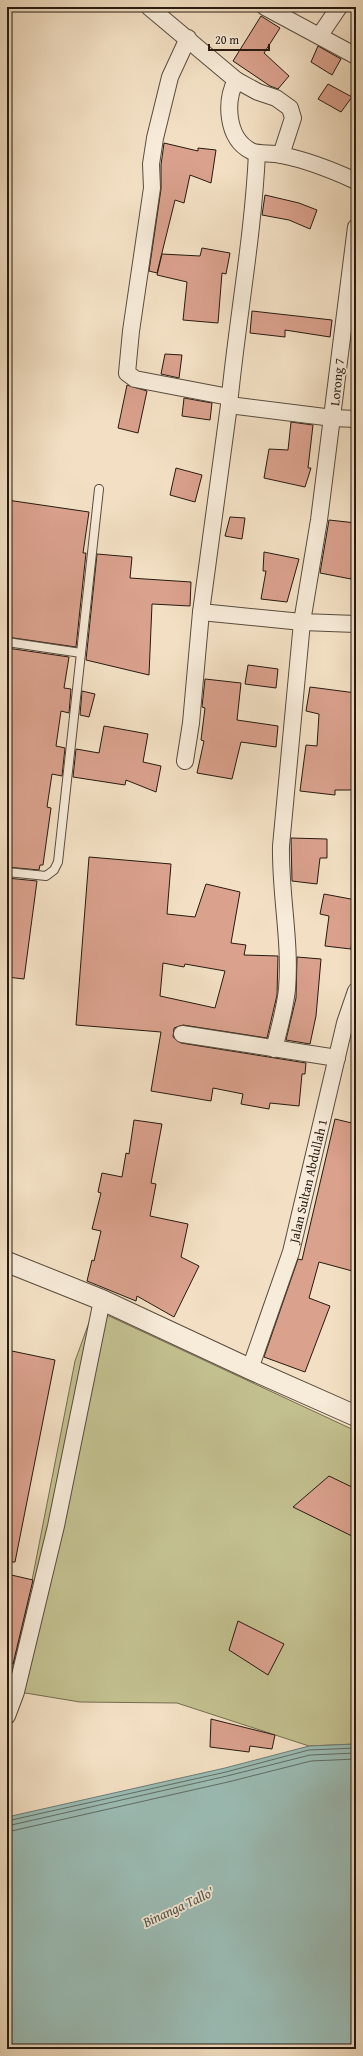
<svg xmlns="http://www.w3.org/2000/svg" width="363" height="2056" font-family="'Gentium Book Plus',serif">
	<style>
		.green { fill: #c3c08f; stroke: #746d50 }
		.water { fill: #9bbdb6; stroke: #6c7c74 }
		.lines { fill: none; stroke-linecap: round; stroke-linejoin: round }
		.shore { stroke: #606c64; stroke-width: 1 }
		.building { fill: #daa18d; stroke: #261a11; fill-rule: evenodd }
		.service-casing { stroke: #594c3e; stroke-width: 10 }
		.minor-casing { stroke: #594c3e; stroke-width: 18 }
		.tertiary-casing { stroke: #594c3e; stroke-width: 22 }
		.service { stroke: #f7ebd9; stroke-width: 8 }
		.minor { stroke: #f7ebd9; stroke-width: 16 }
		.tertiary { stroke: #f7ebd9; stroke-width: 20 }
		.labels { text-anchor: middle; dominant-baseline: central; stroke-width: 3.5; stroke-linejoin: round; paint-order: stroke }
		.street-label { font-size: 13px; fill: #261a11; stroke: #f7ebd9 }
		.water-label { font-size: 14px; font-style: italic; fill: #4f534b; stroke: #f7ebd9 }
	</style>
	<rect width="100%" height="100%" fill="#f3e0c4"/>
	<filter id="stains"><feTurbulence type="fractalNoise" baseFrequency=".005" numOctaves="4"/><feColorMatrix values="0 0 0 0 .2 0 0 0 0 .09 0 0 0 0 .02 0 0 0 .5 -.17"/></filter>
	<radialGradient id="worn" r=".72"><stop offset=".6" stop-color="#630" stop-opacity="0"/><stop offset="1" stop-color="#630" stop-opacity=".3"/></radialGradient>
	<path class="green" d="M109,1316L356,1431V1744L309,1746L177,1703L80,1702L7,1690L25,1616L75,1361L91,1317Z"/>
	<path class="water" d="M356,1744V2049H7V1817L225,1768L309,1746Z"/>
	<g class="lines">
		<g class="shore">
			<path d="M7,1821L226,1772L309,1750L356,1748"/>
			<path d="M7,1826L227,1776L310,1755L356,1753"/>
			<path d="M7,1832L228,1782L311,1761L356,1759"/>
		</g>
	</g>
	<g class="building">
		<path d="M261,16L280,28L264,53L289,76L278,89L270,86L233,61Z"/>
		<path d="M318,46L341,59L332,75L311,62Z"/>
		<path d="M328,84L352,97L341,112L318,99Z"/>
		<path d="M164,143L198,151V148L216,150L211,183L190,175L184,203L175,200L157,273L149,271L161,189V165Z"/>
		<path d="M265,195L299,203L317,210L310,229L289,220L262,215Z"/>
		<path d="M202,248L230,253L226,274L222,273L218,323L183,320L187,282L157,275L162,254L200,256Z"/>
		<path d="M252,311L332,320L330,337L285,330V337L250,333Z"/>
		<path d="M165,354L182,355L179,378L161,374Z"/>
		<path d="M127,385L147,391L138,433L118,428Z"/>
		<path d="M184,398L212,403L210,420L182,416Z"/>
		<path d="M291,422L313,425L308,468H311L305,487L264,478L269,449L288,450Z"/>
		<path d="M176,468L202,475L195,502L170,495Z"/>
		<path d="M7,500L89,512L83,553H86L76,647L7,637Z"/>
		<path d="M230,517L245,518L242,539L225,536Z"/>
		<path d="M329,520L356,523V555L351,579L320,573Z"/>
		<path d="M264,552L299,559L287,602L261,599L266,571H263Z"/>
		<path d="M97,554L132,557L130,578L191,582L190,606L152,604L149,675L86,660Z"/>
		<path d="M7,648L69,657L64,688L71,689L69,713L61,711L56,746L65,748L62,776L52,774L47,807L51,808L43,865H40L39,870L7,867Z"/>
		<path d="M248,665L278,669L276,688L245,684Z"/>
		<path d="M205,679L241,683L237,720L278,726L276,747L241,742L232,779L197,773L204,741L201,740L205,708L202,707Z"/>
		<path d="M310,687L356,693V790H335V795L300,791L306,745L317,746L319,714L306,711Z"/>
		<path d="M82,691L95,694L89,717L80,715Z"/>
		<path d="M104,726L148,734L143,762L161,766L156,792L126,780L125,785L73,777L76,749L99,753Z"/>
		<path d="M291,838L327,839V858H320L317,884L292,881Z"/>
		<path d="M89,857L171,864L167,914L195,917L206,884L240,892L231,943L246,945L244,955L278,956L277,995L267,1038L183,1025L174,1028L173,1037L181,1043L306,1063L305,1074H302L299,1106L270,1103L269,1109L241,1104L243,1094L213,1088L211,1101L151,1091L161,1032L76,1025ZM163,963L184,967L185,964L225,971L215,1008L160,996Z"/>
		<path d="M7,878L37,881L24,979L7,977Z"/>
		<path d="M324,894L356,900L351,949L325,946L329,916L320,914Z"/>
		<path d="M297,957L321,959L316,1016L310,1044L286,1040L296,998Z"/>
		<path d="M335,1119L356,1124V1272L319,1262L309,1298L330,1306L305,1372L264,1357L298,1259L302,1260Z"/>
		<path d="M134,1120L162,1124L151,1183L156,1184L150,1216L188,1224L181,1257L199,1266L174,1317L137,1296L136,1301L87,1281L92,1260L94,1261L101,1231L92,1229L101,1193L98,1192L102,1173L122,1177L126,1153L129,1154Z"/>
		<path d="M7,1350L55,1360L15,1562H7Z"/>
		<path d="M329,1476L356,1489V1538L293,1507Z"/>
		<path d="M7,1574L33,1580L13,1664L7,1663Z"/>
		<path d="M238,1621L284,1644L268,1675L229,1650Z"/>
		<path d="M211,1719L275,1735L272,1749L250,1746L249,1752L210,1747Z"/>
	</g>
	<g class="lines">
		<defs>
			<g id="service">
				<path d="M7,642L81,653"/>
				<path d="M7,872L46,876L54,870L58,862L99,489"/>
			</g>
			<g id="minor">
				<path d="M149,7L236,80C225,101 226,138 251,151C260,155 271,152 281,155C307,160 332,170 356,181"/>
				<path d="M265,7L356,56"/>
				<path d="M320,35L339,7"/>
				<path d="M188,38L170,77L155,138L151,164L152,188L131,331L127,373L135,379L229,397"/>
				<path d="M236,80L258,92L276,98L290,108L293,118L281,155"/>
				<path d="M257,153C253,238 237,321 229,405L333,418L356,419"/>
				<path d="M356,227L319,520L302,622L356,624"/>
				<path d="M229,405L201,612L302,622L281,846C280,894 291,941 287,989C285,1009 279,1029 274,1049"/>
				<path d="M185,761L191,723L201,612"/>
				<path d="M182,1034L337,1058"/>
				<path id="s1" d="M250,1369L291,1252L345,1023L356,991"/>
				<path d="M7,1716L16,1692L56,1526L102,1300"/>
			</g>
			<path id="tertiary" d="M7,1262L102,1300L250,1369L356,1416"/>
		</defs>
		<use href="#service" class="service-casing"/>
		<use href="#minor" class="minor-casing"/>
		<use href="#tertiary" class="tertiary-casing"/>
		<use href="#service" class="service"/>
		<use href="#minor" class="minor"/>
		<use href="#tertiary" class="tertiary"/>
	</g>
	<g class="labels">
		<g class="street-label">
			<text transform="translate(337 382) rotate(-84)">Lorong 7</text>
			<text stroke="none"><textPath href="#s1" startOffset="197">Jalan Sultan Abdullah 1</textPath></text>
		</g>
		<g class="water-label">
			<text transform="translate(178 1907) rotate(-25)">Binanga Tallo'</text>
		</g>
	</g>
	<rect width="363" height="2056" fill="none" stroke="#f3e0c4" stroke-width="24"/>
	<rect x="8" y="8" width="347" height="2040" fill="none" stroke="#261a11" stroke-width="2"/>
	<rect x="12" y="12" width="339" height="2032" fill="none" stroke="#261a11"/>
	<path d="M209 44v6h60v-6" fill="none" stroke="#261a11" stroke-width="2"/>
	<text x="215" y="44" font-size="12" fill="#261a11" stroke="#f7ebd9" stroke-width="3" paint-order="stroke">20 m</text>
	<rect width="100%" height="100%" filter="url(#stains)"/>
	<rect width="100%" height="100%" fill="url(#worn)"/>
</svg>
